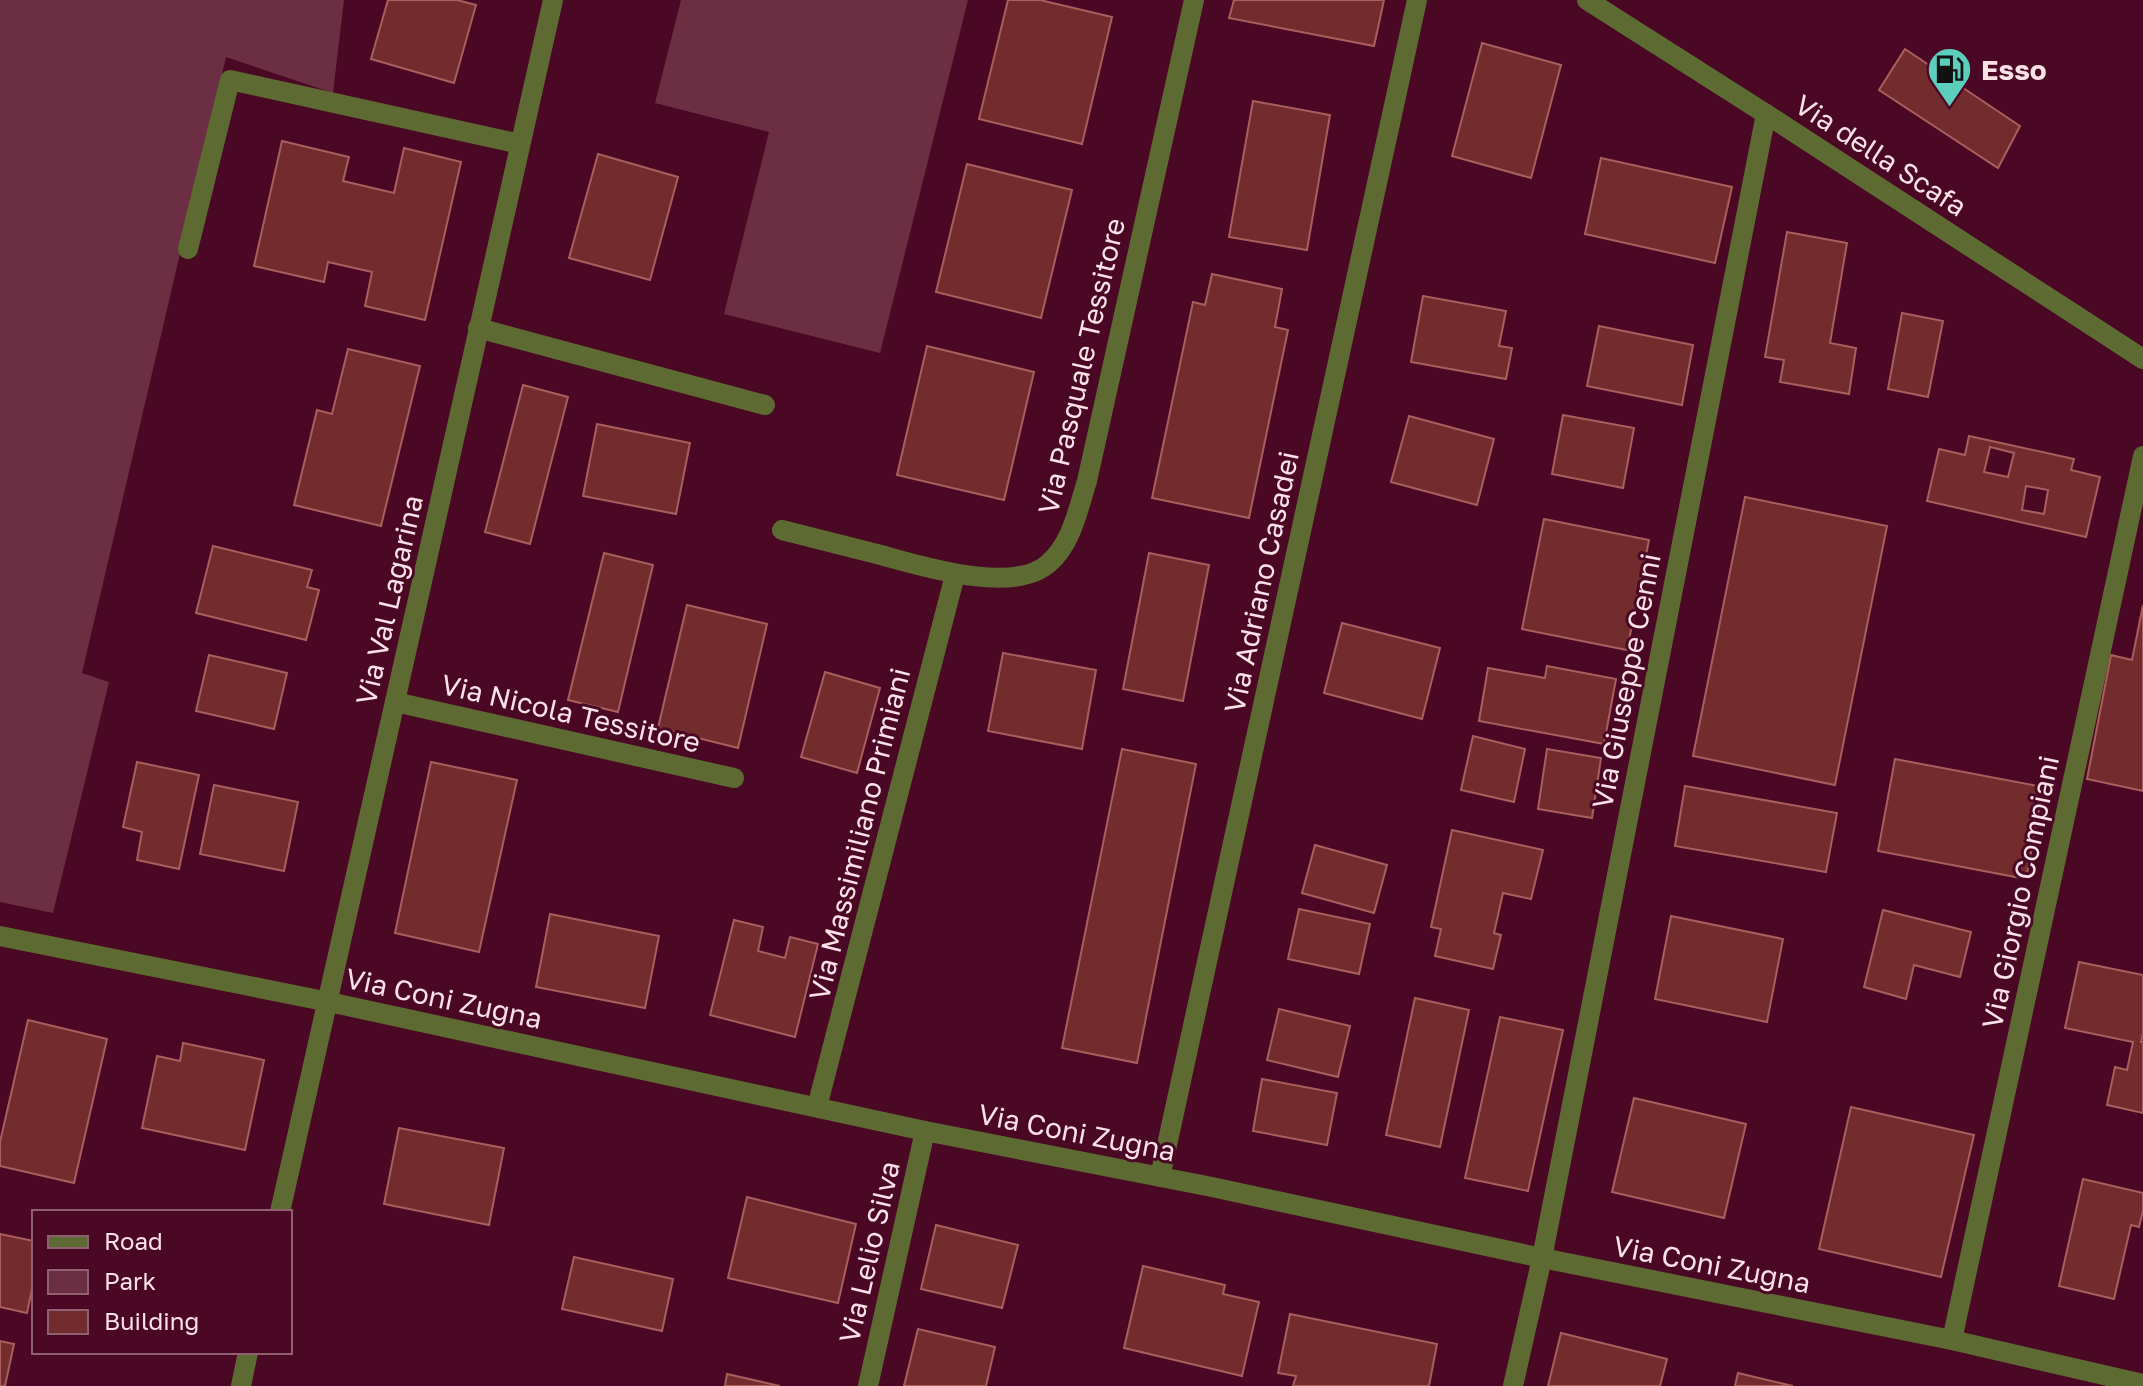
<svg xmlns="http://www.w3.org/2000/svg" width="2143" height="1386" font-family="'Golos Text',sans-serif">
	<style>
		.green { fill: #6c2e42 }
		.building { fill: #722c2e; stroke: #aa5e5d; stroke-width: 2; fill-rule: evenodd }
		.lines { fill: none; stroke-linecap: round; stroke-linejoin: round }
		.minor { stroke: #5d6b33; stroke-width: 20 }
		.labels { text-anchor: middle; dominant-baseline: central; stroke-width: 6; stroke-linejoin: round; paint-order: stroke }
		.poi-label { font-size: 28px; font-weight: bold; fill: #fae1e7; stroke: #4a0824; text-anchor: start }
		.street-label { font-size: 28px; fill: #fae1e7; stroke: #4a0824 }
	</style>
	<rect width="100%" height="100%" fill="#4a0824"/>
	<g class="green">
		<path d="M0,0H344L333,93L226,57L82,673L109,682L53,913L0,902Z"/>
		<path d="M681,0H968L880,353L724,314L769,132L655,103Z"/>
	</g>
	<g class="building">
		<path d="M388,0H457L476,5L454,83L371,59Z"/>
		<path d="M1008,0H1040L1112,17L1082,144L979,119Z"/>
		<path d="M1234,0H1384L1374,46L1229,18Z"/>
		<path d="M1482,43L1561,65L1531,178L1452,156Z"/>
		<path d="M1905,49L2020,126L1998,168L1879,90Z"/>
		<path d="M1253,101L1330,115L1307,250L1229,237Z"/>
		<path d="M282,141L349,157L343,181L394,193L404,148L461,162L425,320L365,306L372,272L328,262L324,282L254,266Z"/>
		<path d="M598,154L678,177L650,280L569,258Z"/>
		<path d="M1601,158L1732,187L1715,263L1585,234Z"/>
		<path d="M967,164L1072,190L1041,318L936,292Z"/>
		<path d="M1787,232L1847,243L1830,343L1856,348L1849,394L1780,382L1784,360L1765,357Z"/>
		<path d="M1212,274L1282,289L1275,327L1288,330L1249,518L1152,498L1193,302L1205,305Z"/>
		<path d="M1423,296L1506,311L1499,346L1512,348L1506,379L1411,362Z"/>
		<path d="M1902,313L1943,321L1928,397L1888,389Z"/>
		<path d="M1599,326L1693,345L1682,405L1587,386Z"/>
		<path d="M927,346L1034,372L1004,500L897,475Z"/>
		<path d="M348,349L420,366L381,526L294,505L317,410L332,414Z"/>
		<path d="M523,385L568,397L530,544L485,532Z"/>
		<path d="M1563,415L1634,428L1623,488L1552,474Z"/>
		<path d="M1409,416L1494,439L1477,505L1391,482Z"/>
		<path d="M597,424L690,443L676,514L583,496Z"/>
		<path d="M1969,436L2074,459L2071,470L2100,477L2086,537L1927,501L1939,449L1965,455ZM1990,447L2014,453L2008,477L1984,472ZM2026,486L2048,490L2044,514L2022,510Z"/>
		<path d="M1745,497L1887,526L1835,785L1693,756Z"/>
		<path d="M1544,519L1649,540L1627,650L1522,629Z"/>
		<path d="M213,546L312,570L307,587L319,590L306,640L196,613Z"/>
		<path d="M604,553L653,565L618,712L568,700Z"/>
		<path d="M1149,553L1209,565L1183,701L1123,689Z"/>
		<path d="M687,605L767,624L738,748L658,728Z"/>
		<path d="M2143,605V791L2087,779L2111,655L2132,660Z"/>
		<path d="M1342,623L1440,648L1422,719L1324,693Z"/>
		<path d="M1003,653L1096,670L1082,749L988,731Z"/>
		<path d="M209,655L287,673L274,729L196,711Z"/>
		<path d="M1547,666L1616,679L1604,744L1479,721L1488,668L1545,678Z"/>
		<path d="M825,672L880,688L857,773L801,757Z"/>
		<path d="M1473,736L1525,749L1514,802L1461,790Z"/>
		<path d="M1122,749L1196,764L1137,1063L1062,1048Z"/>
		<path d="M1547,749L1601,758L1592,818L1538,809Z"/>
		<path d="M1895,759L2043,787L2026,879L1878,851Z"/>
		<path d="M137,762L199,775L179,869L137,860L142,832L123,827Z"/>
		<path d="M431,762L517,780L479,952L395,933Z"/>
		<path d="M214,785L298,802L284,871L200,854Z"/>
		<path d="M1685,786L1837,813L1826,872L1675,846Z"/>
		<path d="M1452,830L1543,850L1531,899L1503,893L1494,933L1501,935L1493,969L1435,956L1441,929L1431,927Z"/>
		<path d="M1315,845L1387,865L1374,913L1302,893Z"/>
		<path d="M1299,909L1370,924L1359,974L1288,959Z"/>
		<path d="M1883,910L1971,932L1960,977L1914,965L1906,999L1864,987Z"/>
		<path d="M550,914L659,936L645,1008L536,987Z"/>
		<path d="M1671,916L1783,939L1767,1022L1655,999Z"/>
		<path d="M734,920L763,927L758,951L785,958L790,937L818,944L795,1037L710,1015Z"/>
		<path d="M2079,962L2143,975V1034L2141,1042H2143V1113L2107,1105L2115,1067L2127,1070L2133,1042L2065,1028Z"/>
		<path d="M1415,998L1469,1010L1440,1147L1386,1135Z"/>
		<path d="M1279,1009L1350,1026L1338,1077L1267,1060Z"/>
		<path d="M1500,1017L1563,1030L1528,1191L1465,1178Z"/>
		<path d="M28,1020L107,1039L74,1183L0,1166V1142Z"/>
		<path d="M183,1043L264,1060L245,1150L142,1128L157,1056L180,1061Z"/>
		<path d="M1262,1079L1337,1093L1327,1145L1253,1131Z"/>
		<path d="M1634,1098L1746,1124L1724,1218L1612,1192Z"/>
		<path d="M1851,1107L1974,1135L1941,1277L1819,1249Z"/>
		<path d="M399,1128L504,1148L489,1225L384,1204Z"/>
		<path d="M2083,1179L2143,1193V1211L2139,1227L2131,1225L2114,1299L2059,1286Z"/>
		<path d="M747,1197L856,1224L838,1303L728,1278Z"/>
		<path d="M936,1225L1018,1245L1002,1308L921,1289Z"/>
		<path d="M0,1234L34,1241V1279L27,1313L0,1307Z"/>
		<path d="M574,1257L673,1279L662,1331L562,1309Z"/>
		<path d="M1143,1266L1225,1285L1223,1294L1259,1302L1242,1376L1124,1348Z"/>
		<path d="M1290,1314L1437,1344L1429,1386H1293L1296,1376L1278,1373Z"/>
		<path d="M918,1329L995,1347L986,1386H904Z"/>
		<path d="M1561,1333L1667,1359L1660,1386H1548Z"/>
		<path d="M0,1341L14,1344L5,1386H0Z"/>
		<path d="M1738,1373L1793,1386H1735Z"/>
		<path d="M727,1374L780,1386H725Z"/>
	</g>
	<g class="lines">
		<g class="minor">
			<path d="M1587,0L1766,114L2143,359"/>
			<path d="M188,249L230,80L520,144"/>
			<path d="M478,328L765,405"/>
			<path d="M782,530C814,538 845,546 877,554C919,565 1013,596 1049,563C1072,543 1078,509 1087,481L1194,0"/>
			<path d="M395,702L734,778"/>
			<path d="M0,936L329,1002L925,1131L1212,1187L1542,1258L1952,1340L2143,1384"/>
			<path d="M817,1107L955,575"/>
			<path d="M1160,1177L1417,0"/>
			<path d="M280,1212L553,0"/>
			<path d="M1952,1340L2143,456"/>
			<path d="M241,1386L248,1352"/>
			<path d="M868,1386L925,1131"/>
			<path d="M1513,1386L1542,1258L1766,114"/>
		</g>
	</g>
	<defs>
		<symbol id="fuel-pin" viewBox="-11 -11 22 30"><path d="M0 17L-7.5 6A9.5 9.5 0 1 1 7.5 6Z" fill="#5bcebc" stroke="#4a0824"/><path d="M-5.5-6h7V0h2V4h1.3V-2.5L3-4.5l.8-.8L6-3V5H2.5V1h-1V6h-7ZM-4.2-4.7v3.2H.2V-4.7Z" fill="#111"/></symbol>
	</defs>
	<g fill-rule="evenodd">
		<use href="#fuel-pin" x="1924" y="44" width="51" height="69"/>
	</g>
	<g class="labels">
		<g class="poi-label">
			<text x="1981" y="69">Esso</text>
		</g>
		<g class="street-label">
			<text transform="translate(1881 155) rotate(33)">Via della Scafa</text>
			<text transform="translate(1081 366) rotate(-77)">Via Pasquale Tessitore</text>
			<text transform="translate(1261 582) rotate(-78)">Via Adriano Casadei</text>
			<text transform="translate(389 600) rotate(-77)">Via Val Lagarina</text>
			<text transform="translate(1626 681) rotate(-79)">Via Giuseppe Cenni</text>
			<text transform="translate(571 713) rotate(13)">Via Nicola Tessitore</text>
			<text transform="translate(859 834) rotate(-76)">Via Massimiliano Primiani</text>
			<text transform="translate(2020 892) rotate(-78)">Via Giorgio Compiani</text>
			<text transform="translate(444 998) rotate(12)">Via Coni Zugna</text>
			<text transform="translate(1077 1132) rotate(11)">Via Coni Zugna</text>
			<text transform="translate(869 1252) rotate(-77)">Via Lelio Silva</text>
			<text transform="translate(1712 1264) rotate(11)">Via Coni Zugna</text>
		</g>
	</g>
	<rect x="32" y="1210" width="260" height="144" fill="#4a0824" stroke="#905f72" stroke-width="2"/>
	<rect x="48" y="1236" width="40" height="12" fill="#5d6b33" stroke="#905f72" stroke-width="2"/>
	<text x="104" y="1250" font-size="24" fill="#fae1e7">Road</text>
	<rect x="48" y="1270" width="40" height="24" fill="#6c2e42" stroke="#905f72" stroke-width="2"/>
	<text x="104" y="1290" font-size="24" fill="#fae1e7">Park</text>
	<rect x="48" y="1310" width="40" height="24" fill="#722c2e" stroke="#905f72" stroke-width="2"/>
	<text x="104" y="1330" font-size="24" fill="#fae1e7">Building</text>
</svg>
